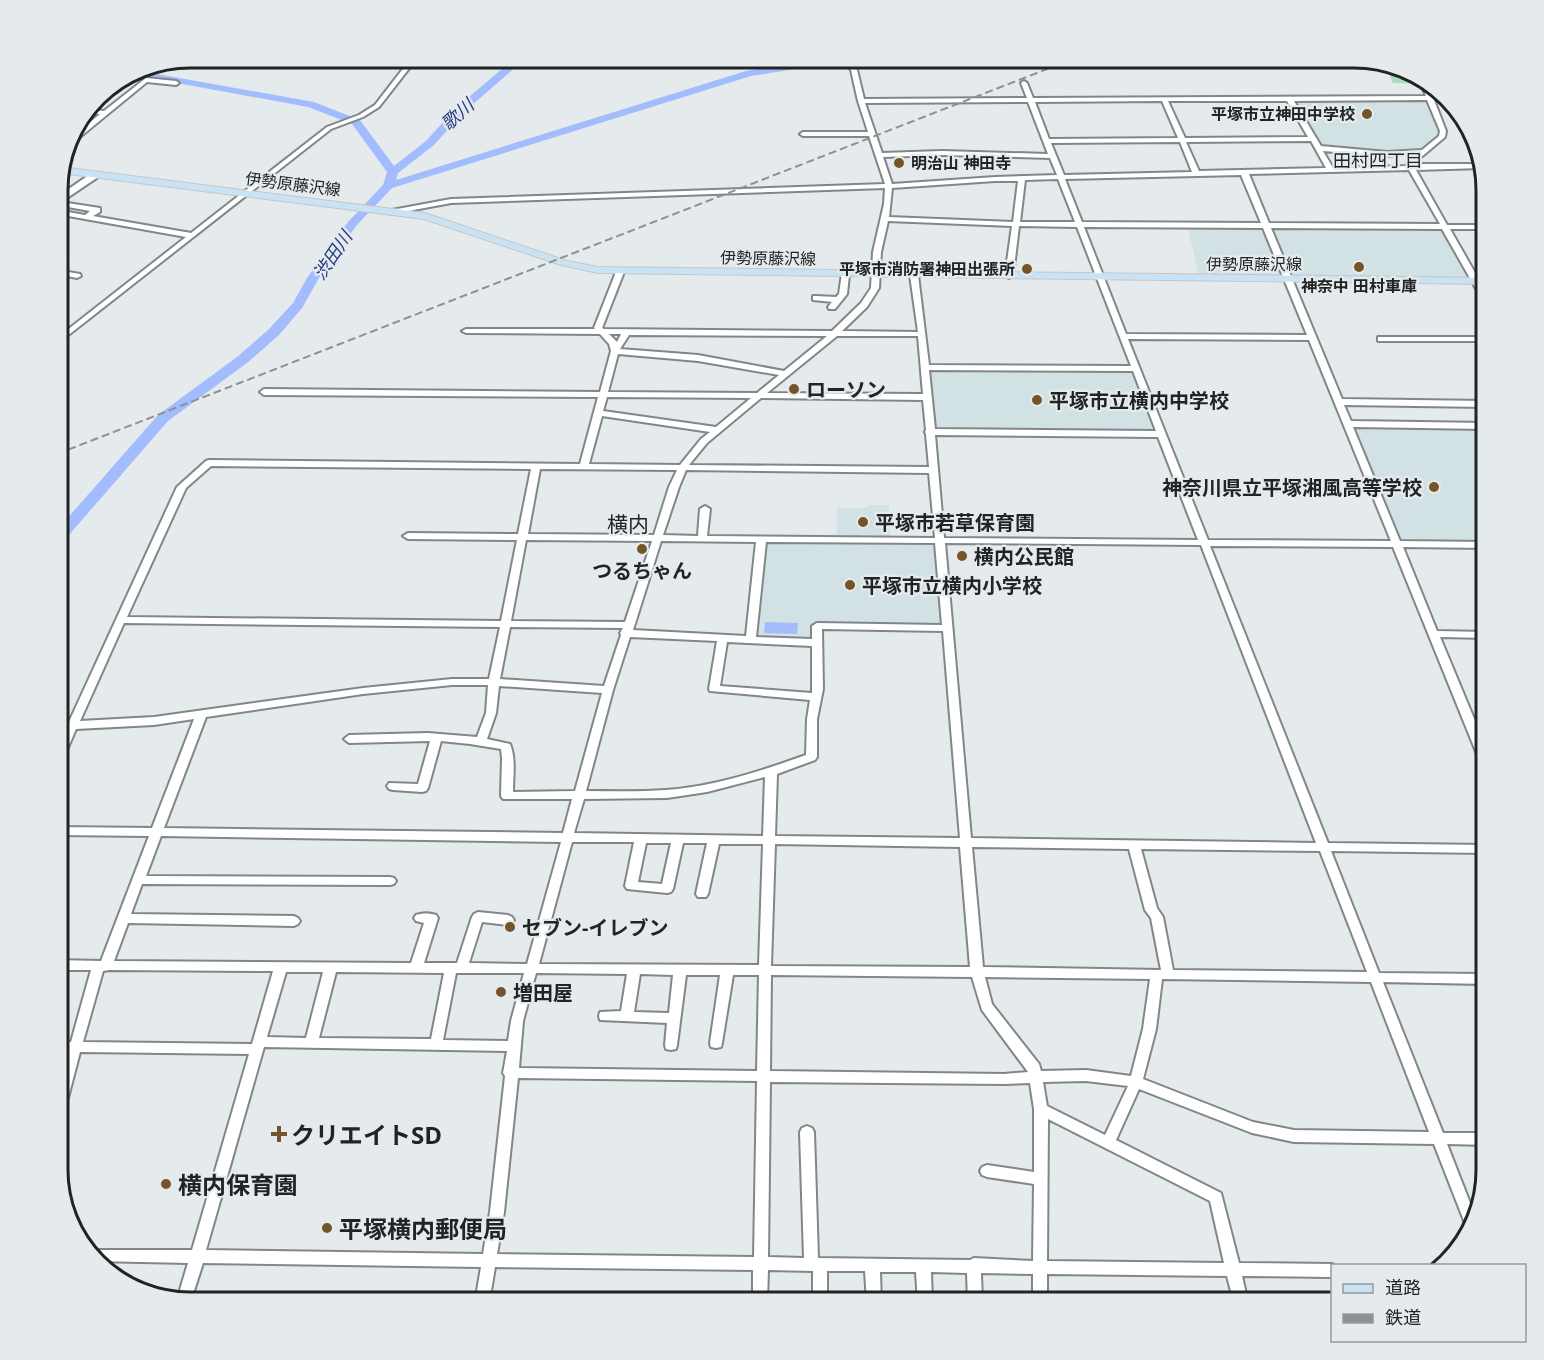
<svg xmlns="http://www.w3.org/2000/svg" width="1544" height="1360" font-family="'Open Sans','Noto Sans JP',sans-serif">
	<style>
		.built { fill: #d1e1e4 }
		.green { fill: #acdbbe }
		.water { fill: #a2bcfe }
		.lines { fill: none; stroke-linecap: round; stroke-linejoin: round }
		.stream-far1 { stroke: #a2bcfe; stroke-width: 2 }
		.stream { stroke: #a2bcfe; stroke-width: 4 }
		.river { fill: #a2bcfe; fill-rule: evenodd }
		.minor-casing { stroke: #818788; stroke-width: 4 }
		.major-casing { stroke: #c5c6c6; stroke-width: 2 }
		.minor { fill: #fff; fill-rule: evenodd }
		.major { fill: #c9e3f5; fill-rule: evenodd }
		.rail { stroke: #8c9192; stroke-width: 2; stroke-dasharray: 8 4; stroke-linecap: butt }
		.poi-dot { fill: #735529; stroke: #e5ebed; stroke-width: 2 }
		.labels { text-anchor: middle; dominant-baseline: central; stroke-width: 4.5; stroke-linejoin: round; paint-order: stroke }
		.far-poi-label { font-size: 16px; font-weight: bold; fill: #212424; stroke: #e5ebed; text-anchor: end }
		.far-street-label { font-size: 16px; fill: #212424; stroke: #e5ebed }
		.far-water-label { font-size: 18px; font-style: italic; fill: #233983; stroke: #e5ebed }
		.far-neighbourhood-label { font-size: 18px; fill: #212424; stroke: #e5ebed }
		.poi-label { font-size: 20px; font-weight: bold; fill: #212424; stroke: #e5ebed; text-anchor: start }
		.neighbourhood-label { font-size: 21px; fill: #212424; stroke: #e5ebed }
		.near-poi-label { font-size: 24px; font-weight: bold; fill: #212424; stroke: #e5ebed; text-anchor: start }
		.rim { fill: none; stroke: #212424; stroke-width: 3 }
	</style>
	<rect width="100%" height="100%" fill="#e5ebed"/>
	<g class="built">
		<path d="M1428,99L1440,135L1419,152L1393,153L1321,147L1292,100Z"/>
		<path d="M1188,228H1264L1284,278L1199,277Z"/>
		<path d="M1271,228H1443L1472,279L1292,278Z"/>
		<path d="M932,368L1128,370L1134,373L1156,429L1152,432L937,430L933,428L928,370Z"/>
		<path d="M1355,428L1487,429V542L1402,541Z"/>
		<path d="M868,505H889L890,537H837V508H867Z"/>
		<path d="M768,543L933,545L935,546L943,626L822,624L816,640L757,638L755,636L765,545Z"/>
	</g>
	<path class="green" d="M1385,65C1401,65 1417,69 1423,84L1393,83Z"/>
	<path class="water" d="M765,622L798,623L797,634L764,633Z"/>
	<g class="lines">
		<path class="stream-far1" d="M888,57H1015"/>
		<g class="stream">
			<path d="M1381,982L1487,984"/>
			<path d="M221,1199L252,1087"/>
			<path d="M191,1303L200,1272"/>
		</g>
		<path class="river" d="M516,57H527L463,113L434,145L398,173L396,180L746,71L835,57H859L854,60L751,76L392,188L356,226L319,278L302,308L279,335L247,363L168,421L62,543L57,544V530L158,415L237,357L269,329L293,303L307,278L348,222L383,185L387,172L352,124L308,107L128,74L135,70L314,102L360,120L394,166L426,141L455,109Z"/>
		<defs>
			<g id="minor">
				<path d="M412,57H418L379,107L363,117L331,129L57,344V338L186,237L57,214V210L85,215L90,211L57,205V197L92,173H98V177L61,202L100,208V212L93,216L191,233L327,127L359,115L375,105Z"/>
				<path d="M840,57H846L857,70L864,99L1027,98L1021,83L1024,81L1027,83L1033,98L1426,96L1419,79L1420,77L1426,81L1432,96H1448L1450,100H1434L1446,131L1445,137L1413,164H1482V168L1416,170L1447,225H1487V229H1450L1487,294V303L1483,301L1442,229L1271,228L1342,399L1487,401V407L1344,405L1351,421L1487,423V429L1353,427L1400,541L1487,542V548L1403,547L1437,631L1487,632V638L1440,637L1487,750V768L1481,764L1393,547L1210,546L1328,843L1487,845V853L1331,851L1379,973L1487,974V984L1383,982L1443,1133H1487V1145L1447,1144L1477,1221L1470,1232L1468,1231L1434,1144L1294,1142L1252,1133L1139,1089L1116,1140L1221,1193L1239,1263L1332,1264L1335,1266H1332V1277L1242,1276L1248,1303H1234L1227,1276L1047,1274V1303H1033V1274L981,1273L982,1303H968L967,1273L931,1272L932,1303H918L916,1272H880L881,1303H867L865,1271H827V1303H813V1271L768,1270L767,1303H753V1270L495,1267L489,1303H475L481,1267L203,1263L190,1303L177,1300L188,1263L94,1261L87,1250H192L249,1054L80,1052L64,1113L62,1117L57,1119V1088L68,1052H57V1042H71L91,970H57V960L101,961L149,836L57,835V827L152,828L194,719L154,725L76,729L63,759L57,763V746L65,729L57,730V722H69L177,487L206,461L209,460L580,464L598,397L264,395L260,392L264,389L600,392L611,351L609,344L600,334L466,333L462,331L466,329H595L594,328L616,272L620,270L624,272L602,328L604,329L832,331L861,303L871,288L873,252L884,204L885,188L451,203L392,214L388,212L392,210L451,199L885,184L869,136H803L800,134L803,132H868L858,101L851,70ZM1427,100L1440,131L1439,136L1422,150L1387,152L1321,146L1294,101ZM1162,101L1178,138L1049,139L1035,102ZM1168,101H1287L1308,137L1185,138ZM1028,102L1048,154L942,151L882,153L865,103ZM1311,141L1326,168L1199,171L1186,142ZM1180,142L1192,172L1064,175L1051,143ZM1323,151L1387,156L1416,154L1407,163V166L1333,168ZM942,155L1050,158L1057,175L995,177L892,184L883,157ZM1409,170L1440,224L1269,223L1249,174ZM1241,175L1261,223L1082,222L1065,179ZM1058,179L1075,222H1020L1025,180ZM995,181H1018L1013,222L889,217L892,188ZM888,221L1012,226L1005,276L1009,278L1013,276L1019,226L1077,227L1131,366L929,365L918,275L914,273L910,275L918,332L842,331L867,307L879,288L881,252ZM1084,227L1263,228L1307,335L1126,334ZM609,334H621L617,342ZM629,335L827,336L784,371L698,355L620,349ZM837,336H918L923,394L767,393ZM1128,339L1309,340L1391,541L1208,540ZM618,354L698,361L779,375L757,393L608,392ZM929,370L1133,371L1156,431L935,429ZM607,397L751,398L716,427L603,411ZM761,398L923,400L926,430L925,432L926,434L929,467L689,465L707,443ZM602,416L710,432L701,439L680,465L589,464ZM935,435L1158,437L1198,540L944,538ZM211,466L531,469L518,534L408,533L403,536L408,539L517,540L501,621L127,617L186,488ZM540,469L677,470L669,487L654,535L528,534ZM686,470L929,473L935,538L707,536L710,509L705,506L700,509L698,536L663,535L679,487ZM526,540L652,541L625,622L511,621ZM661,541L756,542L746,636L633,630ZM766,542L935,543L942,625L817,623L812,626V639L756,637ZM945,543L1201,545L1316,843L971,838ZM124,623L500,627L489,679H452L363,688L154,717L80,721ZM510,627L623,628L620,633L621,635L604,686L500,679ZM822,629L943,631L960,838L775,836L777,774L815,760L817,757V719L823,689ZM630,637L717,641L709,689L710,691L810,700L807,719L806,755C761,771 713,787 665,790C639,792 612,791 586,791L613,690ZM727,642L812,646V693L720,686ZM452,685H488L486,713L477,737L428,733L349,735L344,739L349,743L430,741L418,784L389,783L387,786L389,789L393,790L422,792L426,791L428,788L441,741L470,744L501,749L502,758L501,796L503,799H572L563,833L164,828L206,717L363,694ZM499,686L602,693L575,791L513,792C513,776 516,759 510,744L487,739L496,713ZM765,777L763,836L574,833L584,799L667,798L707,792ZM161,836L561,842L527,964L469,963L482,922L508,925L512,923L514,920L512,917L508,915L478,912L474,914L472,917L457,963H424L438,918L436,915C430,913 422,913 416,915L414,918L416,921L424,923L411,963L114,961L128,923L294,926L298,924L300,921L298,918L294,916L131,914L142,884L390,885L394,884L396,881L394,878L390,877L146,876ZM572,842H634L625,886L627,889L667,893L671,892L673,889L683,843H707L696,894L698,897H706L708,894L719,844H763L759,965L539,964ZM646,843H671L662,884L638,882ZM775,844L960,847L970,967L771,966ZM972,847L1129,849L1145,910L1151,918L1161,970L983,967ZM1141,849L1320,851L1367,972L1173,970L1163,917L1157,908ZM109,970L273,971L252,1044L83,1042L103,971ZM286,972H323L306,1038L267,1037ZM336,972L444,973L431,1039L319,1038ZM456,973H524L511,1021L508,1041L443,1040ZM536,973L627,974L621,1011L600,1012L599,1016L600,1020L667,1023L665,1045L666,1049L671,1050L676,1049L677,1045L686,975H720L710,1043L711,1047L716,1048L721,1047L722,1043L733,975H759L757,1071L519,1068L523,1021ZM640,974L673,975L669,1013L634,1012ZM771,975L972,977L982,1010L1028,1072L1004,1074L770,1071ZM985,977L1150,979L1143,1029L1131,1076L1086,1070L1041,1071L1039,1064L992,1004ZM1162,979L1371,982L1429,1132L1294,1130L1253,1122L1143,1079L1156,1029ZM264,1047L507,1051L503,1073L505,1076L490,1212L483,1254L206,1250ZM518,1078L757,1081L754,1257L497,1254L504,1212ZM1086,1081L1128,1086L1105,1135L1047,1106L1043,1082ZM770,1082L1004,1084L1030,1083L1034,1109V1172L987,1165L982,1167L980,1171L982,1175L987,1177L1034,1184L1033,1261L974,1258L970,1260L818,1258L814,1132L812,1128L807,1126L802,1128L800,1132L804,1258L768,1257ZM1048,1119L1210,1201L1224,1263L1047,1261Z"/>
				<path d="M146,78L176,81L179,83L176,85L147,82L69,146L67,147L68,140L100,114L85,113L88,109L104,111Z"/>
				<path d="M57,270L80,274L81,276L77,278L57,274Z"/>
				<path d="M842,273H848L849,275L847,294L835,309H829L828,307L832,302L813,300V296H816L836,297L839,294Z"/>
				<rect x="1378" y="337" width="109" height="4"/>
			</g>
			<path id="major" d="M61,167L425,213L567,261L598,267L1487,278V284L598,273L561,265L424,219L60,173Z"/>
		</defs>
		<use href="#minor" class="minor-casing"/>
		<use href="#major" class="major-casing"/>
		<use href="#minor" class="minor"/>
		<use href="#major" class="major"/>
		<path class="rail" d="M57,454L1078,57"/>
	</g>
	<g class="poi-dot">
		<circle cx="1367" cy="114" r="6"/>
		<circle cx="899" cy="163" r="6"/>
		<circle cx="1359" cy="267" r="6"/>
		<circle cx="1027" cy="269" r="6"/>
		<circle cx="794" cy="389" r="6"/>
		<circle cx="1037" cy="400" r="6"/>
		<circle cx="1434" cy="487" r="6"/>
		<circle cx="863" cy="522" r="6"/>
		<circle cx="642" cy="549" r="6"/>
		<circle cx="962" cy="556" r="6"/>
		<circle cx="850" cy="585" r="6"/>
		<circle cx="510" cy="927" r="6"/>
		<circle cx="501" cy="992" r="6"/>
		<path d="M276 1125h6v6h6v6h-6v6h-6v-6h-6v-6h6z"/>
		<circle cx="166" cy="1184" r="6"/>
		<circle cx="327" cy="1228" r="6"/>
	</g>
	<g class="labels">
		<g class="far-poi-label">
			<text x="1355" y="114">平塚市立神田中学校</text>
			<text x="911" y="163" text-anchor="start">明治山 神田寺</text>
			<text x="1015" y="269">平塚市消防署神田出張所</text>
			<text x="1359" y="286" text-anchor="middle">神奈中 田村車庫</text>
		</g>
		<g class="far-street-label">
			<text transform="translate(293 184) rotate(7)">伊勢原藤沢線</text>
			<text transform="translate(768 258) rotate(1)">伊勢原藤沢線</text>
			<text x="1254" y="264">伊勢原藤沢線</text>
		</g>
		<g class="far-water-label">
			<text transform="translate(457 114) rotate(-42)">歌川</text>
			<text transform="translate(332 255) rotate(-56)">渋田川</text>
		</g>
		<g class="far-neighbourhood-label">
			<text x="1378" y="160">田村四丁目</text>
		</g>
		<g class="poi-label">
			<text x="806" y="389">ローソン</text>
			<text x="1049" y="400">平塚市立横内中学校</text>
			<text x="1422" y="487" text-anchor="end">神奈川県立平塚湘風高等学校</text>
			<text x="875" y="522">平塚市若草保育園</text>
			<text x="974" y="556">横内公民館</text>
			<text x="642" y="570" text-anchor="middle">つるちゃん</text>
			<text x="862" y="585">平塚市立横内小学校</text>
			<text x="522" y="927">セブン-イレブン</text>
			<text x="513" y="992">増田屋</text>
		</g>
		<g class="neighbourhood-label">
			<text x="628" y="524">横内</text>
		</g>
		<g class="near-poi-label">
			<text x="291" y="1134">クリエイトSD</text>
			<text x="178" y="1184">横内保育園</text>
			<text x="339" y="1228">平塚横内郵便局</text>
		</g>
	</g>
	<path d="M0 0H1544V1360H0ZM190 68H1354A122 122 0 0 1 1476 190V1170A122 122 0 0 1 1354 1292H190A122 122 0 0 1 68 1170V190A122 122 0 0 1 190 68Z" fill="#e5ebed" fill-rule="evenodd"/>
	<path class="rim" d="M190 68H1354A122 122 0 0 1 1476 190V1170A122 122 0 0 1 1354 1292H190A122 122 0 0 1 68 1170V190A122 122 0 0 1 190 68Z"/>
	<rect x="1331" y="1264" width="195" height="78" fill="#e5ebed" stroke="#979b9d" stroke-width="1.5"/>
	<rect x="1343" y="1284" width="30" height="9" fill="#c9e3f5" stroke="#979b9d" stroke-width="1.5"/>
	<text x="1385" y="1294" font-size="18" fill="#212424">道路</text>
	<rect x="1343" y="1314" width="30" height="9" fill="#8c9192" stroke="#979b9d" stroke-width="1.5"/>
	<text x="1385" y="1324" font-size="18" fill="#212424">鉄道</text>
</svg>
